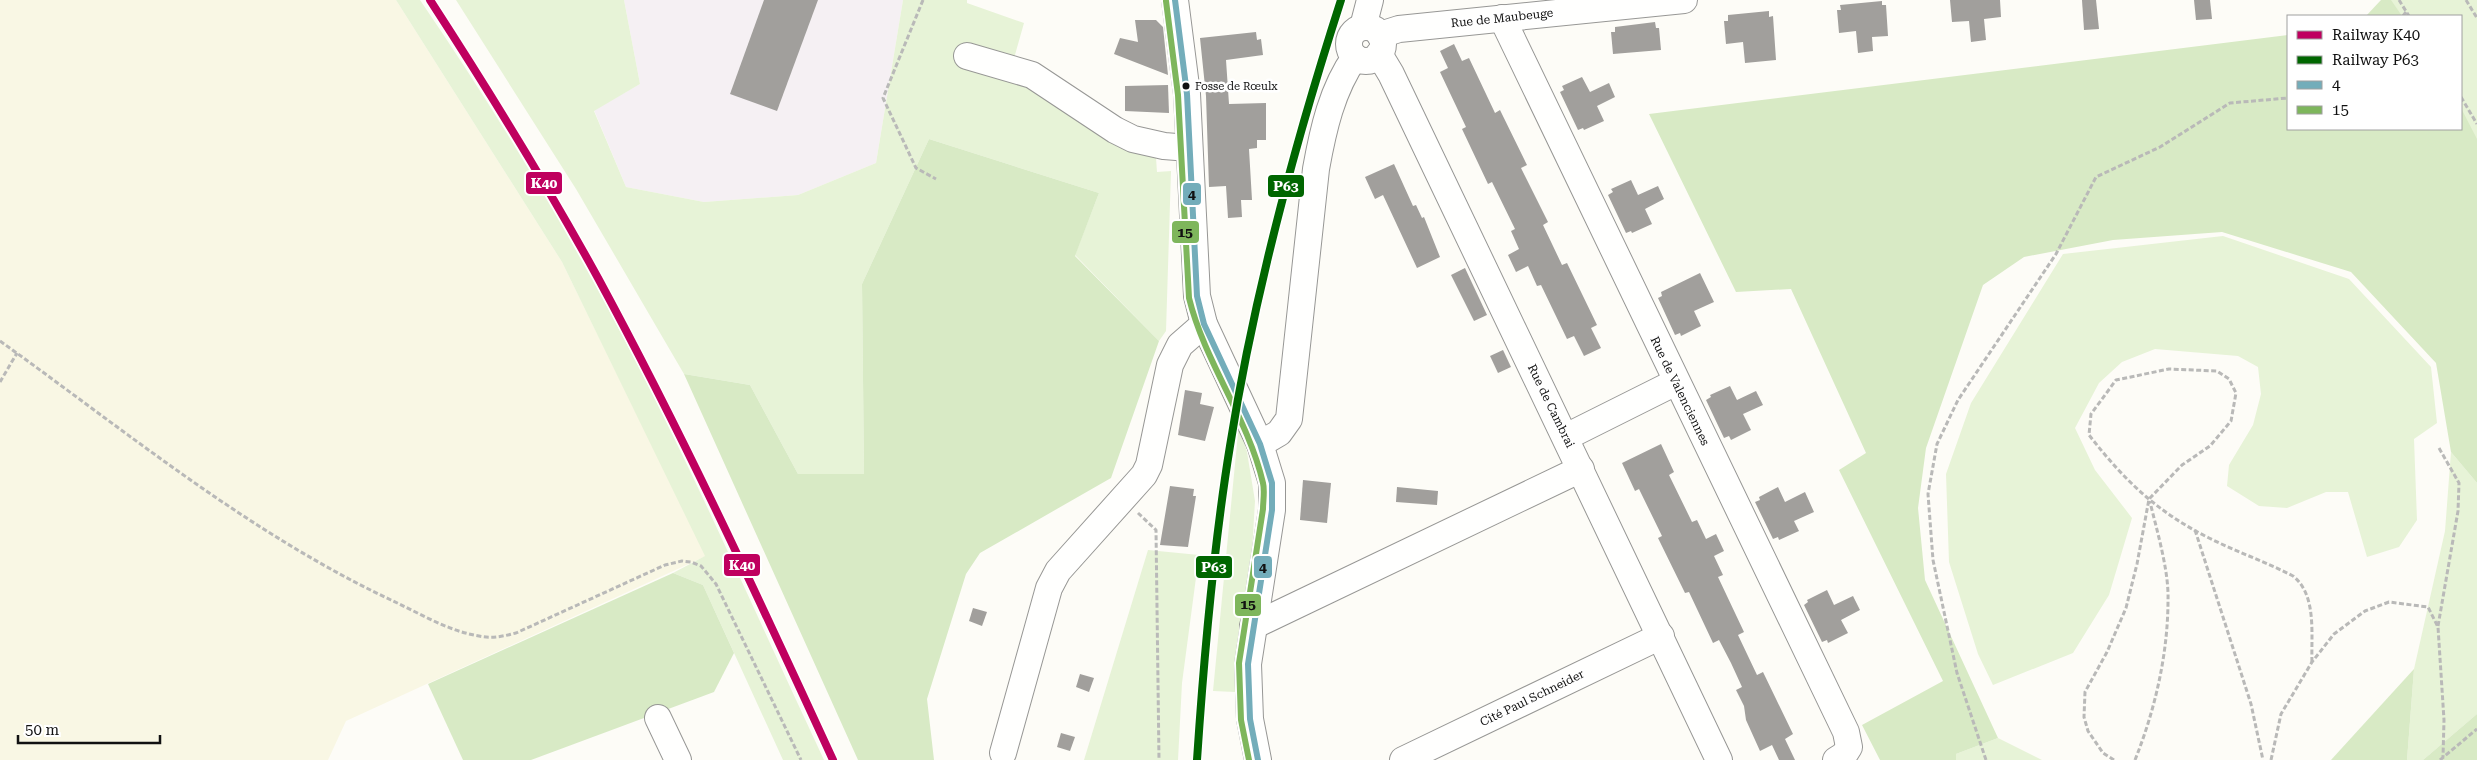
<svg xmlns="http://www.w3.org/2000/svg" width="2477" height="760" font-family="'Roboto Serif',serif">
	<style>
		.industrial { fill: #f5f0f3 }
		.farmland { fill: #f9f7e4 }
		.green { fill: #e7f3d7 }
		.forest { fill: #d8eac5 }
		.building { fill: #a19f9c }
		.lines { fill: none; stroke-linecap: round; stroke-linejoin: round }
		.minor-casing { stroke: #979795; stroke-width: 28 }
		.path { stroke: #b9b9b8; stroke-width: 3; stroke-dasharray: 5 2.5; stroke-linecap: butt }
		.minor { stroke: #fffffe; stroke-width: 26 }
		.bus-1-casing { stroke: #fff; stroke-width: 10 }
		.bus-2-casing { stroke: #fff; stroke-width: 10 }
		.bus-1 { stroke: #73adba; stroke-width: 6 }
		.bus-2 { stroke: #7eb65c; stroke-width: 6 }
		.rail-1-casing { stroke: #fff; stroke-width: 11 }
		.rail-2-casing { stroke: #fff; stroke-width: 11 }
		.rail-1 { stroke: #bf005f; stroke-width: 8 }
		.rail-2 { stroke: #060; stroke-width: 8 }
		.bus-dot { fill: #111; stroke: #fff; stroke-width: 2 }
		.labels { text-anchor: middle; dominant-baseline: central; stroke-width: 5; stroke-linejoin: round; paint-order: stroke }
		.bus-label { font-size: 11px; fill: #111; stroke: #fff; text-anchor: start }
		.street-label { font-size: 12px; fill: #111; stroke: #fff }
		.line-badge { stroke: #fff; stroke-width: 2 }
		.badge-label { font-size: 14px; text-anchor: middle; font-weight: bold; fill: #fff }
		.pale-badge-label { font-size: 14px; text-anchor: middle; font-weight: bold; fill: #111 }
	</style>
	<rect width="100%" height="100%" fill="#fdfcf7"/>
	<path class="industrial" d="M624,0H903L876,163L798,195L704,202L626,187L594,110L640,84Z"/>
	<path class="farmland" d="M0,0H396L562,262L706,556L346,721L328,760H0Z"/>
	<g class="green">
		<path d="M396,0H420C500,117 573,239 637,364C704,494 762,628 824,760H783L703,585L673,573L705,556L562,262Z"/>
		<path d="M456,0H624L640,84L594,111L626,187L704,202L798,195L876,163L903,0H967V3L1024,23L1009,76L1156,158L1157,172L1171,171L1166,331L1159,341L1075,255L1099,193L929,139L862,284L864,474H798L750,385L684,374L576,189Z"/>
		<path d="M2390,0H2477V149L2461,121V16H2399Z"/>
		<path d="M2223,236L2349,279L2431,367L2437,423L2414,439L2417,520L2399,547L2367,557L2348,492H2326L2287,508L2259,506L2227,486L2229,465L2253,425L2261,394L2258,367L2238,356L2155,349L2122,362L2099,383L2075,428L2095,470L2132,518L2109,595L2073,653L1993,685L1978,654L1949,562L1946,474L1971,403L2063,254Z"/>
		<path d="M1239,423L1247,452L1255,501L1252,552L1238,637L1235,692L1213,691Z"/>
		<path d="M2451,452L2477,483V714L2423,760H2407L2414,669L2445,531Z"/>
		<path d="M1148,550L1199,555L1182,683L1178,760H1084Z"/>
		<path d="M1998,738L2042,760H1956V754Z"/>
	</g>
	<g class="forest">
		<path d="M2381,0H2391L2402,16H2366Z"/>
		<path d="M2288,35V129H2461V108L2477,139V483L2451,452L2436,363L2351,272L2222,232L2113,240L2024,257L1983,285L1926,448L1918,508L1925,580L1998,738L1956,754V760H1880L1862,725L1943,681L1839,470L1866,453L1791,289L1736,292L1649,114Z"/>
		<path d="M929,139L1099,193L1075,256L1159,341L1111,478L980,553L966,574L927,699L934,760H858L684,374L750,385L798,474H864L862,284Z"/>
		<path d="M673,573L703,585L734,653L714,692L531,760H463L428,684Z"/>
		<path d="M2414,669L2407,760H2331Z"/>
		<path d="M2477,714V760H2423Z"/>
	</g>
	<g class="building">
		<path d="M764,0H818L777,111L730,94Z"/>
		<path d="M1950,0H2000L2001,17L1984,19L1986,40L1971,42L1969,21L1952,22Z"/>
		<path d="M2082,0H2096L2099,29L2084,30Z"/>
		<path d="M2194,0H2210L2212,19L2196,20Z"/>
		<path d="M1882,1V5H1886L1888,36L1872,37L1873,51L1858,53L1856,31L1839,33L1837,10H1841L1840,5Z"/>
		<path d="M1769,11V17L1773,16L1776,60L1745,63L1743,42L1726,44L1724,21H1728V15Z"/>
		<path d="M1135,20H1156L1163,27L1168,75L1114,54L1120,38L1138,42Z"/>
		<path d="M1655,22L1656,28H1659L1661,50L1613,54L1611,32H1615V27Z"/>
		<path d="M1256,32L1257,40L1261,39L1263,55L1226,60L1229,104L1266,103V140H1257V148L1249,149L1252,200H1241L1242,217L1228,218L1226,186L1209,187L1206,96L1200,38Z"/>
		<path d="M1454,44L1462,61L1469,58L1495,113L1500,110L1527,165L1521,168L1548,222L1543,225L1562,265L1567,263L1597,325L1591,328L1601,348L1584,356L1574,336L1567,339L1541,285L1537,286L1528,266L1516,272L1508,255L1519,249L1511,231L1515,229L1492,182L1488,184L1462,129L1466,127L1440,72L1448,68L1440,51Z"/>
		<path d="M1582,77L1590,92L1609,83L1615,97L1597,106L1604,121L1584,130L1583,128L1578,130L1560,92L1564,90L1562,86Z"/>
		<path d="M1168,85L1169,113L1125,111V86Z"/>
		<path d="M1394,164L1413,206L1416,205L1422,218L1424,217L1440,257L1417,268L1383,195L1375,199L1365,177Z"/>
		<path d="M1631,180L1638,195L1658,186L1664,199L1645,209L1652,224L1632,233L1631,231L1626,233L1608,195L1613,192L1611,189Z"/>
		<path d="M1465,268L1487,315L1474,321L1451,275Z"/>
		<path d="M1700,273L1714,302L1694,311L1701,326L1681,336L1680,333L1675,335L1658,298L1662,296L1661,292Z"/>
		<path d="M1503,350L1511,367L1498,373L1490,356Z"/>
		<path d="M1730,386L1737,400L1756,391L1763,405L1743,414L1751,430L1731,440L1729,436L1724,438L1706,400L1711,397L1710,395Z"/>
		<path d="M1185,390L1202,393L1200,404L1214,407L1205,441L1178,435Z"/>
		<path d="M1661,444L1674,472L1669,475L1692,522L1697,520L1706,539L1716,534L1724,551L1714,556L1723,575L1718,577L1744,632L1738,635L1757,675L1763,672L1793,734L1785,739L1795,760H1779L1772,745L1760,751L1746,720L1744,706L1736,690L1742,687L1731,663L1719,640L1713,643L1689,592L1685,593L1658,538L1662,536L1639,489L1635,491L1622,463Z"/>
		<path d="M1303,480L1331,483L1327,523L1300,520Z"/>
		<path d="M1170,486L1194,489L1193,496H1196L1188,547L1160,545Z"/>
		<path d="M1397,487L1438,491L1437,505L1396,502Z"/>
		<path d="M1778,487L1785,502L1805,492L1814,512L1794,521L1799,531L1779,540L1778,537L1773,539L1755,502L1760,500L1759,497Z"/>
		<path d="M1827,590L1834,605L1853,596L1860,610L1841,620L1848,633L1828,643L1827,640L1822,642L1804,605L1808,602L1807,600Z"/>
		<path d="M973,608L987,612L982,626L969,621Z"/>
		<path d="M1080,674L1094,678L1089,692L1076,687Z"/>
		<path d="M1061,733L1075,737L1070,751L1057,747Z"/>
	</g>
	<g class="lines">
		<defs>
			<g id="minor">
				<path d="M1175,0L1187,94L1197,296L1204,324L1260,444L1272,483V510L1248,664L1250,719L1258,760"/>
				<path d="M1502,18L1846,732L1849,747L1844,755L1836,760"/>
				<path d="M1363,27L1370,0"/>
				<circle cx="1366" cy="44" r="17"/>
				<path d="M1380,35L1399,29L1684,0"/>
				<path d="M1379,54L1391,74L1719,760"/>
				<path d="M967,56L1032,75L1115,130L1133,139L1164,146L1189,148"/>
				<path d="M1566,437L1676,382"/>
				<path d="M1260,444L1279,433L1289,419L1316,169C1323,130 1332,89 1355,57"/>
				<path d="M1253,626L1581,469"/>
				<path d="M658,718L678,760"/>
				<path d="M1003,753L1049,588L1058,571L1144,475L1149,465L1170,365L1180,345L1204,324"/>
				<path d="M1403,760L1661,636"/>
			</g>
		</defs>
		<use href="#minor" class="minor-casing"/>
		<g class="path">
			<path d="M923,0L883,98L916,168L936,179"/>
			<path d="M2399,0L2409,16"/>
			<path d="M2466,0L2477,18"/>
			<path d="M2403,16L2406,12"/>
			<path d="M2461,97L2477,124"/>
			<path d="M0,341C127,432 249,533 391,600C419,613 448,631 479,636C492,639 504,636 516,633L665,565L682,561L691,562L701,566L716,584L801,760"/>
			<path d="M0,382L17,353"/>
			<path d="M1138,513L1156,530L1159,760"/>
			<path d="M2195,530L2251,704L2263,760"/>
			<path d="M2438,626L2458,511L2459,483L2439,448"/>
			<path d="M1986,760L1957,673L1933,560L1928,494L1937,444L1958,400L2056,254L2096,177L2160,147L2230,103L2288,98"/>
			<path d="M2114,760L2103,753L2088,731L2084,717L2085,692L2107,652L2126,608L2137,564L2149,499L2182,465L2210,446L2231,421L2236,393L2229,379L2217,371L2169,369L2116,380L2091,414L2089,435C2124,480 2157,512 2209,538C2237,552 2266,562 2293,576C2317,595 2311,634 2312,662"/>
			<path d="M2135,760C2155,710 2168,654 2168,600C2169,571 2157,531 2150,502"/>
			<path d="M2271,760L2281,714L2312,662L2334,634L2365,611L2389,602L2428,607L2438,627L2444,720L2443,757"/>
			<path d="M2440,760L2477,729"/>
		</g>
		<use href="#minor" class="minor"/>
		<defs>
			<path id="bus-1" d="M1175,0L1187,94L1197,296L1204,324L1260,444L1272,483V510L1248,664L1250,719L1258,760"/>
			<path id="bus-2" d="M1166,1L1178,95L1189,298C1205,363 1248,418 1263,483C1265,491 1263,501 1263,509L1239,663L1241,720L1249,760"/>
		</defs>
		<use href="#bus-1" class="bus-1-casing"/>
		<use href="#bus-2" class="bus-2-casing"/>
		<use href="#bus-1" class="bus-1"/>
		<use href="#bus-2" class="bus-2"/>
		<defs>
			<path id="rail-1" d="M430,0C489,91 546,183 598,278C683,435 758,597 833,760"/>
			<path id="rail-2" d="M1197,760C1204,655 1213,550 1230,446C1254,294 1294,146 1341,0"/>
		</defs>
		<use href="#rail-1" class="rail-1-casing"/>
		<use href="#rail-2" class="rail-2-casing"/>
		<use href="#rail-1" class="rail-1"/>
		<use href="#rail-2" class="rail-2"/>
	</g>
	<circle class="bus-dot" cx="1186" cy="86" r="4.5"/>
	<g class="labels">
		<g class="bus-label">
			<text x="1195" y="86">Fosse de Rœulx</text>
		</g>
		<g class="street-label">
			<text transform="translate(1502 18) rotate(-6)">Rue de Maubeuge</text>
			<text transform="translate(1680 391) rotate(64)">Rue de Valenciennes</text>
			<text transform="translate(1551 406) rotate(64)">Rue de Cambrai</text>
			<text transform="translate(1532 698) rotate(-26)">Cité Paul Schneider</text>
		</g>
	</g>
	<g class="line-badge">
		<rect x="525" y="171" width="38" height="24" rx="5" fill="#bf005f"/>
		<rect x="1267" y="174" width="38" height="24" rx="5" fill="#060"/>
		<rect x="1182" y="182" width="20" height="24" rx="5" fill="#73adba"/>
		<rect x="1171" y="220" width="29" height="24" rx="5" fill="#7eb65c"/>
		<rect x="723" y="553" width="38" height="24" rx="5" fill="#bf005f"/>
		<rect x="1195" y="555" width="38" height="24" rx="5" fill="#060"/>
		<rect x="1253" y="555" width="20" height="24" rx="5" fill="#73adba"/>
		<rect x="1234" y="593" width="28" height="24" rx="5" fill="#7eb65c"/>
	</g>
	<g class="badge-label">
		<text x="544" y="188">K40</text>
		<text x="1286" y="191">P63</text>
		<text x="742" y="570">K40</text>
		<text x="1214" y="572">P63</text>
	</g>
	<g class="pale-badge-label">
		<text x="1192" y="199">4</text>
		<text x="1185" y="237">15</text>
		<text x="1263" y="572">4</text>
		<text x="1248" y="609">15</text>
	</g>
	<rect x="2287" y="15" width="175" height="115" fill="#ffffff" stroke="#a0a0a0"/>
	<rect x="2297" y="31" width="25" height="8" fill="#bf005f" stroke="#a0a0a0"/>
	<text x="2332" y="40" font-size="15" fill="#111111">Railway K40</text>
	<rect x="2297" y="56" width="25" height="8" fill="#006600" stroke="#a0a0a0"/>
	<text x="2332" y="65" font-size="15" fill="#111111">Railway P63</text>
	<rect x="2297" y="81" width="25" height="8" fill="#73adba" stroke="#a0a0a0"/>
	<text x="2332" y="90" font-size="15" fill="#111111">4</text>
	<rect x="2297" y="106" width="25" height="8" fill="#7eb65c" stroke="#a0a0a0"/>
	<text x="2332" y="115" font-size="15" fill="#111111">15</text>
	<path d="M18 735v8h142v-8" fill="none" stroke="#111111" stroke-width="2.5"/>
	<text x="25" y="735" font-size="15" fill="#111111" stroke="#ffffff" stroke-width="4" paint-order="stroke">50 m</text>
</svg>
